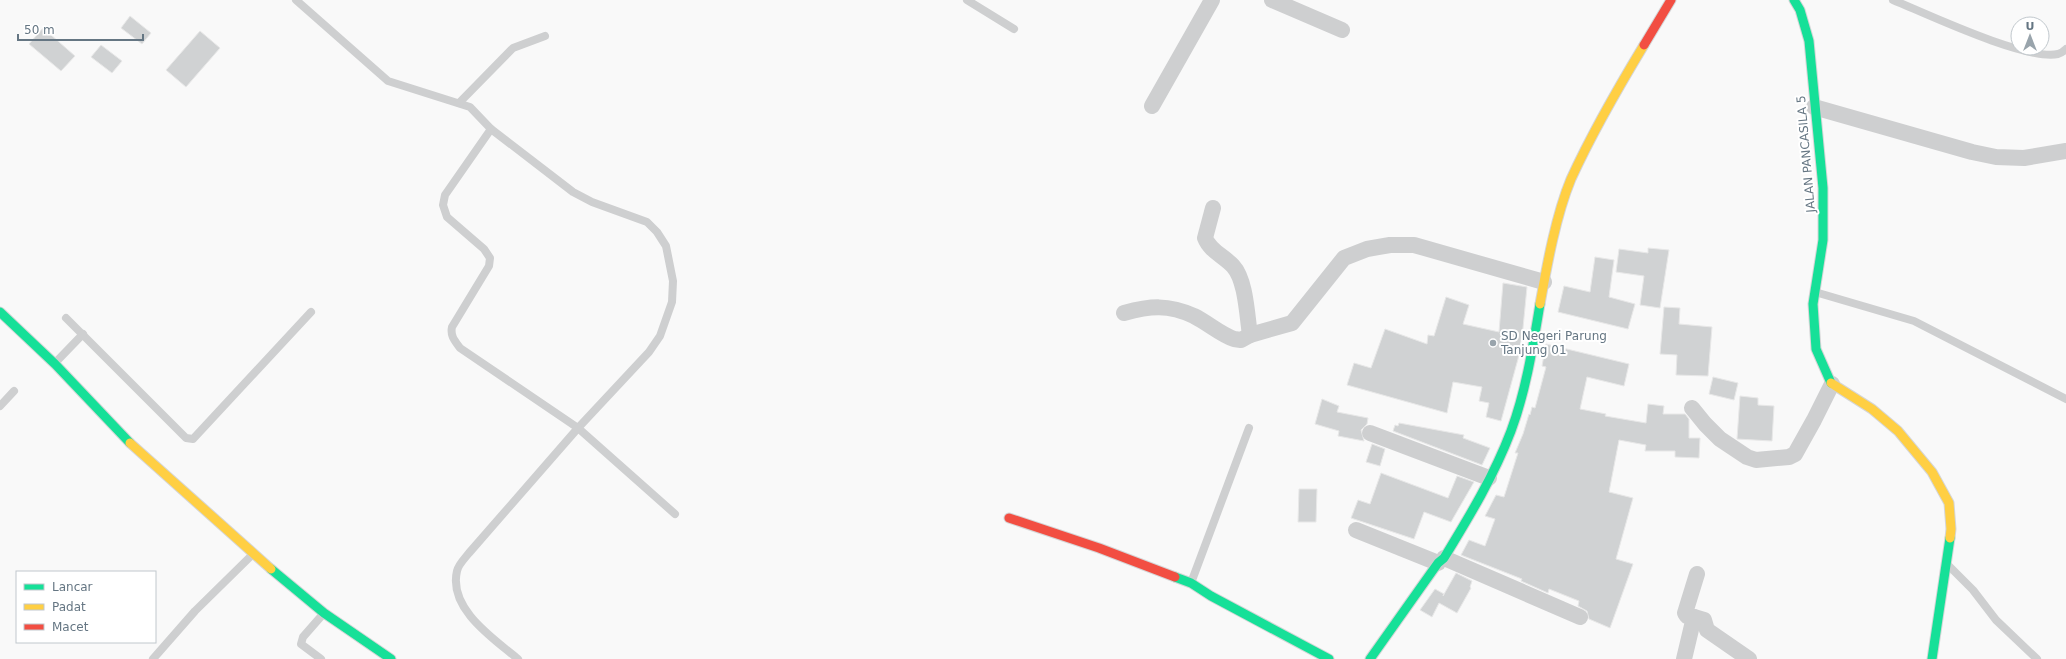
<svg xmlns="http://www.w3.org/2000/svg" width="2066" height="659" font-family="'DejaVu Sans',sans-serif">
	<style>
		.building { fill: #d0d2d3; stroke: #e8e8e8 }
		.lines { fill: none; stroke-linecap: round; stroke-linejoin: round }
		.fast-casing { stroke: #d5d6d7; stroke-width: 11 }
		.slow-casing { stroke: #d5d6d7; stroke-width: 11 }
		.jam-casing { stroke: #d5d6d7; stroke-width: 11 }
		.lane { stroke: #cecfd0; stroke-width: 8 }
		.street { stroke: #cecfd0; stroke-width: 16 }
		.fast { stroke: #16e098; stroke-width: 9 }
		.slow { stroke: #ffcf43; stroke-width: 9 }
		.jam { stroke: #f24e42; stroke-width: 9 }
		.poi-dot { fill: #99a4ac; stroke: #fff; stroke-width: 1.5 }
		.labels { text-anchor: middle; dominant-baseline: central; stroke-width: 4; stroke-linejoin: round; paint-order: stroke }
		.street-label { font-size: 12px; fill: #657683; stroke: #fff }
		.poi-label { font-size: 12px; fill: #657683; stroke: #fff; text-anchor: start }
	</style>
	<rect width="100%" height="100%" fill="#f9f9f9"/>
	<g class="building">
		<path d="M130,16L151,33L142,44L121,28Z"/>
		<path d="M43,28L75,56L61,71L29,44Z"/>
		<path d="M200,31L220,48L186,87L166,70Z"/>
		<path d="M101,45L122,61L112,73L91,57Z"/>
		<path d="M1648,248L1669,250L1660,308L1640,305L1644,276L1616,272L1619,249L1648,253Z"/>
		<path d="M1595,257L1614,260L1609,297L1635,304L1628,329L1558,312L1564,286L1590,292Z"/>
		<path d="M1503,283L1527,287L1523,328L1518,359L1501,421L1486,417L1489,403L1479,401L1482,387L1453,382L1447,413L1347,385L1354,363L1371,368L1385,329L1427,344L1428,335L1434,336L1446,297L1469,305L1463,324L1499,332Z"/>
		<path d="M1664,307L1680,308L1679,324L1712,327L1708,376L1676,375L1677,355L1660,354Z"/>
		<path d="M1546,344L1629,364L1624,386L1587,377L1580,409L1606,414L1605,416L1646,423L1648,404L1664,406L1663,414H1685L1689,419V438H1700L1699,458L1675,457V451H1645L1646,445L1619,440L1609,492L1633,498L1616,559L1633,564L1610,628L1589,619L1587,611L1578,606L1579,601L1549,589L1548,593L1521,581L1522,579L1461,555L1469,540L1485,546L1495,519L1485,516L1496,495L1504,497L1518,453H1515L1523,434L1529,414L1530,415L1532,407L1535,408L1546,367L1542,366Z"/>
		<path d="M1713,377L1738,383L1734,400L1709,394Z"/>
		<path d="M1740,396L1758,398V405L1774,406L1772,441L1737,439Z"/>
		<path d="M1322,399L1339,406L1337,412L1368,418L1367,424L1361,430L1364,441L1338,436L1339,431L1315,424Z"/>
		<path d="M1399,423L1464,435L1463,438L1490,448L1482,465L1393,431L1395,425L1398,426Z"/>
		<path d="M1372,444L1385,449L1380,466L1366,462Z"/>
		<path d="M1381,473L1448,498L1457,476L1474,482L1451,522L1424,512L1414,539L1351,518L1358,500L1370,504Z"/>
		<path d="M1299,489H1317L1316,522H1298Z"/>
		<path d="M1456,573L1472,581L1470,587L1471,588L1457,613L1439,603L1432,617L1420,610L1435,589L1444,594L1443,596Z"/>
	</g>
	<g class="lines">
		<defs>
			<g id="fast">
				<path d="M1794,0L1800,10L1809,41L1823,188V240L1813,304L1816,349L1831,383"/>
				<path d="M0,312L55,364L130,443"/>
				<path d="M271,569L324,613L391,659"/>
				<path d="M1175,577L1191,583L1211,596L1329,659"/>
				<path d="M1370,659L1438,563L1444,558C1469,517 1494,476 1511,431C1526,391 1533,346 1540,304"/>
				<path d="M1932,659L1950,538"/>
			</g>
			<g id="slow">
				<path d="M1540,304C1547,265 1556,215 1571,179C1592,133 1618,88 1644,45"/>
				<path d="M1831,383L1872,409L1898,431L1932,472L1949,503L1951,529L1950,538"/>
				<path d="M130,443L271,569"/>
			</g>
			<g id="jam">
				<path d="M1644,45L1671,0"/>
				<path d="M1009,518L1099,548L1175,577"/>
			</g>
		</defs>
		<use href="#fast" class="fast-casing"/>
		<use href="#slow" class="slow-casing"/>
		<use href="#jam" class="jam-casing"/>
		<g class="lane">
			<path d="M296,0L388,81L470,107L491,129L573,192L592,202L647,222L657,232L666,246L673,281L672,302L660,336L649,352L578,428L469,553C465,558 458,565 457,571C448,609 494,639 518,659"/>
			<path d="M967,0L1014,29"/>
			<path d="M1893,0C1927,14 2026,61 2058,54C2061,53 2064,51 2066,49"/>
			<path d="M459,103L513,48L545,36"/>
			<path d="M491,129L445,195L443,205L447,217L484,249L490,258L489,266L452,327C450,336 455,341 460,348L578,428L675,514"/>
			<path d="M1815,292L1914,321L2066,399"/>
			<path d="M66,318L186,438L193,439L311,312"/>
			<path d="M55,363L83,334"/>
			<path d="M0,406L14,391"/>
			<path d="M1948,565L1973,590L1996,620L2037,659"/>
			<path d="M1191,583L1249,428"/>
			<path d="M153,659L195,611L253,554"/>
			<path d="M321,659L301,644L303,637L324,613"/>
		</g>
		<g class="street">
			<path d="M1272,0L1342,30"/>
			<path d="M1152,106L1212,0"/>
			<path d="M1814,107L1972,152L1996,157L2024,158L2066,151"/>
			<path d="M1124,313C1150,306 1168,304 1194,316C1208,323 1220,334 1234,339L1241,340L1250,335C1247,316 1246,280 1233,266C1224,256 1210,251 1205,238L1213,208"/>
			<path d="M1250,335L1292,323L1344,258L1367,249L1390,245H1414L1544,282"/>
			<path d="M1692,408L1705,424L1720,439L1747,457L1756,460L1789,457L1795,454L1814,420L1832,384"/>
			<path d="M1370,433L1489,478"/>
			<path d="M1356,530L1438,563"/>
			<path d="M1444,558L1580,617"/>
			<path d="M1694,617L1704,620L1707,630L1749,659"/>
			<path d="M1684,659L1694,617L1687,616L1685,613L1697,574"/>
		</g>
		<use href="#fast" class="fast"/>
		<use href="#slow" class="slow"/>
		<use href="#jam" class="jam"/>
	</g>
	<circle class="poi-dot" cx="1493" cy="343" r="4"/>
	<g class="labels">
		<g class="street-label">
			<text transform="translate(1806 154) rotate(-95)">JALAN PANCASILA 5</text>
		</g>
		<g class="poi-label">
			<text x="1501" y="336">SD Negeri Parung<tspan x="1501" dy="14">Tanjung 01</tspan></text>
		</g>
	</g>
	<rect x="16" y="571" width="140" height="72" fill="#ffffff" stroke="#c1c8cd"/>
	<rect x="24" y="584" width="20" height="6" fill="#16e098" stroke="#c1c8cd"/>
	<text x="52" y="591" font-size="12" fill="#657683">Lancar</text>
	<rect x="24" y="604" width="20" height="6" fill="#ffcf43" stroke="#c1c8cd"/>
	<text x="52" y="611" font-size="12" fill="#657683">Padat</text>
	<rect x="24" y="624" width="20" height="6" fill="#f24e42" stroke="#c1c8cd"/>
	<text x="52" y="631" font-size="12" fill="#657683">Macet</text>
	<g transform="translate(2030 36)"><circle r="19" fill="#ffffff" stroke="#c1c8cd"/>
	<path d="M0-3L7 15L0 10L-7 15Z" fill="#99a4ac"/>
	<text y="-6" font-size="11" font-weight="bold" text-anchor="middle" fill="#657683">U</text>
	</g>
	<path d="M18 34v6h125v-6" fill="none" stroke="#657683" stroke-width="2"/>
	<text x="24" y="34" font-size="12" fill="#657683" stroke="#ffffff" stroke-width="3" paint-order="stroke">50 m</text>
</svg>
